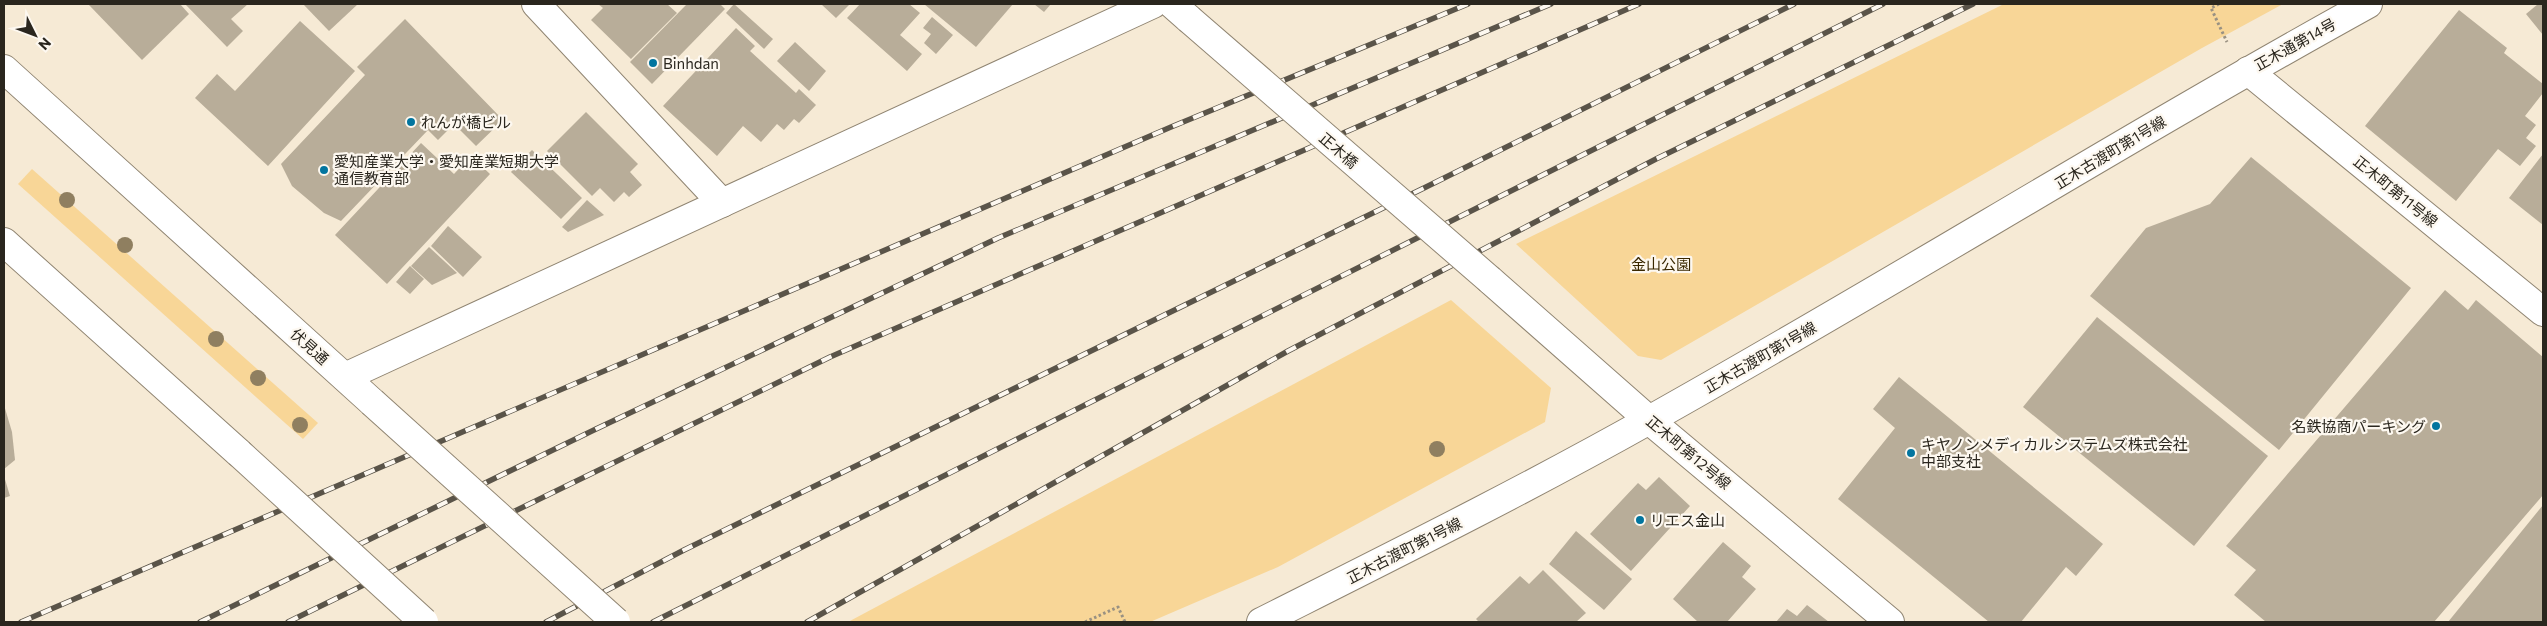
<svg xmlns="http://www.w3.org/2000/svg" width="2547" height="626" font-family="Commissioner,'Noto Sans JP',sans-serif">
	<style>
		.green { fill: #f8d697 }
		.building { fill: #b8ad99 }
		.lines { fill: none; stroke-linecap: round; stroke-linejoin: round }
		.minor-casing { stroke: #908572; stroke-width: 30 }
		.highway-casing { stroke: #908572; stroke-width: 30 }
		.path { stroke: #999182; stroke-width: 3; stroke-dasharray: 2.5 2.5; stroke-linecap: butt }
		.minor { stroke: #fff; stroke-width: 28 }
		.highway { stroke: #fff; stroke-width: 28 }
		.rail-casing { stroke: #5a5449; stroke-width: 5.5 }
		.rail { stroke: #fdf8f0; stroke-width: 4; stroke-dasharray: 11; stroke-linecap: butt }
		.minor-bridge-casing { stroke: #908572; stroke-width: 30; stroke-linecap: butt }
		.highway-bridge-casing { stroke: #908572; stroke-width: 30; stroke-linecap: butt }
		.minor-bridge { stroke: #fff; stroke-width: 28 }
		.highway-bridge { stroke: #fff; stroke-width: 28 }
		.tree { fill: #8f7f60 }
		.poi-dot { fill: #02759f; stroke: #fdf8f0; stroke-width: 2 }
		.labels { text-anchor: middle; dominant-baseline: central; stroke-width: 4.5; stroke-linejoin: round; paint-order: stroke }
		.street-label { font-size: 15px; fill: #2a261e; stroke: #fdf8f0 }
		.poi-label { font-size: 15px; fill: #2a261e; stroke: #fdf8f0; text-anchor: start }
		.park-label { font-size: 15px; fill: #3a2800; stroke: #fdf8f0 }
	</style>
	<rect width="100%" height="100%" fill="#f6ead5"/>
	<g class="green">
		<path d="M2004,4H2283L2202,48L1661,360L1638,356L1516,244Z"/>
		<path d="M32,169L318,423L303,439L18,184Z"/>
		<path d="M1451,300L1551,388L1545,422L1278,567L1150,622H848Z"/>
	</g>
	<g class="building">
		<path d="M91,4H180L189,14L142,60L89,5Z"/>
		<path d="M185,4H248L231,19L243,31L227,47Z"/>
		<path d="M303,4H358L329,31Z"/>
		<path d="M598,4H667L677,13L631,59L591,20L603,8Z"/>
		<path d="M687,4H720L725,9L652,84L630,62Z"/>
		<path d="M734,4L773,39L764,49L726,13Z"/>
		<path d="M821,4H850L836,18Z"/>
		<path d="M860,4H909L920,13L900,35L922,54L907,71L847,18Z"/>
		<path d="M924,4H1013L976,47Z"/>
		<path d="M1034,4H1051L1044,12Z"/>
		<path d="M2538,4H2543V35L2526,14Z"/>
		<path d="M2459,10L2507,48L2504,53L2543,84V93L2525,116L2536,125L2526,138L2536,146L2520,166L2498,149L2456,201L2365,126Z"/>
		<path d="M932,17L953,35L936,54L924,43L931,34L923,28Z"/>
		<path d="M405,19L503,120L476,146L454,124L438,140L428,130L341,221L324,213L292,186L281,164L365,75L357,67Z"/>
		<path d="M300,21L355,71L268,166L195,98L217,74L235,91Z"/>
		<path d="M736,28L755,46L750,51L796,93L799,89L816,105L799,123L794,119L784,130L777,124L761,142L743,126L717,156L663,106Z"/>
		<path d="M795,42L826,71L809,91L777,61Z"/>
		<path d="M586,112L638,164L630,172L642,185L629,197L624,192L614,202L600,188L592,196L547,151Z"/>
		<path d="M421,143L454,174L471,156L490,174L387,284L335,235Z"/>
		<path d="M532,150L582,198L561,219L511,172L517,165L513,160L519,154L524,158Z"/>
		<path d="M2543,154V225L2509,198Z"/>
		<path d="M2251,157L2411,288L2279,450L2090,296L2146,228L2210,204Z"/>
		<path d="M587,200L604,215L568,232L562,227Z"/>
		<path d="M448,226L482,257L463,277L431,246Z"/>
		<path d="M429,247L457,273L432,285L411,266Z"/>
		<path d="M410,266L424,279L410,294L396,282Z"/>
		<path d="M2445,290L2468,310L2476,300L2543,357V495L2434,622H2266L2234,595L2256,570L2226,546Z"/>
		<path d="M2097,317L2268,456L2194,546L2023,407Z"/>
		<path d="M1899,377L2103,544L2076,576L2066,567L2021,622H1989L1838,499L1895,428L1873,409Z"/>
		<path d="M4,405L12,432L15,460L4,469Z"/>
		<path d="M4,476L10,496L4,498Z"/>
		<path d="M1659,477L1690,506L1631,571L1590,534L1638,483L1646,490Z"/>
		<path d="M2543,505V622H2448Z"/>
		<path d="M1576,531L1632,579L1604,610L1549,564Z"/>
		<path d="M1723,542L1751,566L1742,577L1756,589L1727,622H1698L1673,599Z"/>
		<path d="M1543,570L1586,613L1576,622H1479L1476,619L1520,576L1529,584Z"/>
		<path d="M1807,605L1829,622H1776L1787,609L1797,616Z"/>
	</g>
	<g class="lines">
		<defs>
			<g id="minor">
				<path d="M536,4L722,203"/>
				<path d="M1172,4L1189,19"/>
				<path d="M2248,71L2543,312"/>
				<path d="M1490,280L1649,420L1890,622"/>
				<path d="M345,377L1153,4"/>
				<path d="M1261,622C1392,556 1523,491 1651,419C1892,284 2127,137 2368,4"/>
			</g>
			<g id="highway">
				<path d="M4,69L372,402"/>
				<path d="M4,242L239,453"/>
			</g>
		</defs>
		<use href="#minor" class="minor-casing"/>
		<use href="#highway" class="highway-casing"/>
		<g class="path">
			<path d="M2219,4L2211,8L2227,42"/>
			<path d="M1085,622L1118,607L1125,622"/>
		</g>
		<use href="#minor" class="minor"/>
		<use href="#highway" class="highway"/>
		<defs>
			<g id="rail">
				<path d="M21,622L1171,127L1468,4"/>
				<path d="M200,622L596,429L998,238L1551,4"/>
				<path d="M288,622L830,357L1639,4"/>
				<path d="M546,622L684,550L1426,187L1794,4"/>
				<path d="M653,622L1883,4"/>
				<path d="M807,622L1288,351L1656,159L1973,4"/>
			</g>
		</defs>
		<use href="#rail" class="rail-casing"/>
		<use href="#rail" class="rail"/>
		<defs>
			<path id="minor-bridge" d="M1189,19L1490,280"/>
			<g id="highway-bridge">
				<path d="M372,402L616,622"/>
				<path d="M239,453L424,622"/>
			</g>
		</defs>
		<use href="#minor-bridge" class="minor-bridge-casing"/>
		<use href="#highway-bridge" class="highway-bridge-casing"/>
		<use href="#minor-bridge" class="minor-bridge"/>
		<use href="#highway-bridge" class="highway-bridge"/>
	</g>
	<g class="tree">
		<circle cx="67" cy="200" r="8"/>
		<circle cx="125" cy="245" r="8"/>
		<circle cx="216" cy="339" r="8"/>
		<circle cx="258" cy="378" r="8"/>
		<circle cx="300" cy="425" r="8"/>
		<circle cx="1437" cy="449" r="8"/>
	</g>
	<g class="poi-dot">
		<circle cx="653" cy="63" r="5"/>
		<circle cx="411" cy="122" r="5"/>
		<circle cx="324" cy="170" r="5"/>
		<circle cx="2436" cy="426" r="5"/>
		<circle cx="1911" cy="453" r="5"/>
		<circle cx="1640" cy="520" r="5"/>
	</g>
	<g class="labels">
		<g class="street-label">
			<text transform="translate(2295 44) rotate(-29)">正木通第14号</text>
			<text transform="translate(1339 150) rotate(41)">正木橋</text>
			<text transform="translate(2110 152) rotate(-31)">正木古渡町第1号線</text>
			<text transform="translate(2396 191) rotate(39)">正木町第11号線</text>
			<text transform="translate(310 346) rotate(42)">伏見通</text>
			<text transform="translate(1760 357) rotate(-30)">正木古渡町第1号線</text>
			<text transform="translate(1689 452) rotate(40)">正木町第12号線</text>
			<text transform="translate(1404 550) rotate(-27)">正木古渡町第1号線</text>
		</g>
		<g class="poi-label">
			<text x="663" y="63">Binhdan</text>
			<text x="421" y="122">れんが橋ビル</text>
			<text x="334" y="161">愛知産業大学・愛知産業短期大学<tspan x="334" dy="17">通信教育部</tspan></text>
			<text x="2426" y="426" text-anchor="end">名鉄協商パーキング</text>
			<text x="1921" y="444">キヤノンメディカルシステムズ株式会社<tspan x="1921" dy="17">中部支社</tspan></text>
			<text x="1650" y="520">リエス金山</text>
		</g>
		<g class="park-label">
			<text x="1661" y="264">金山公園</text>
		</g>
	</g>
	<rect width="2547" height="626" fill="none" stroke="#2a261e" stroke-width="10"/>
	<g transform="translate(35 35) rotate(132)" stroke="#fdf8f0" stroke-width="4" paint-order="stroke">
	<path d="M0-4L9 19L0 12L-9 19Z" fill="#2a261e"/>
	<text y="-8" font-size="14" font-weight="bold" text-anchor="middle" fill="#2a261e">N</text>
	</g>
</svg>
